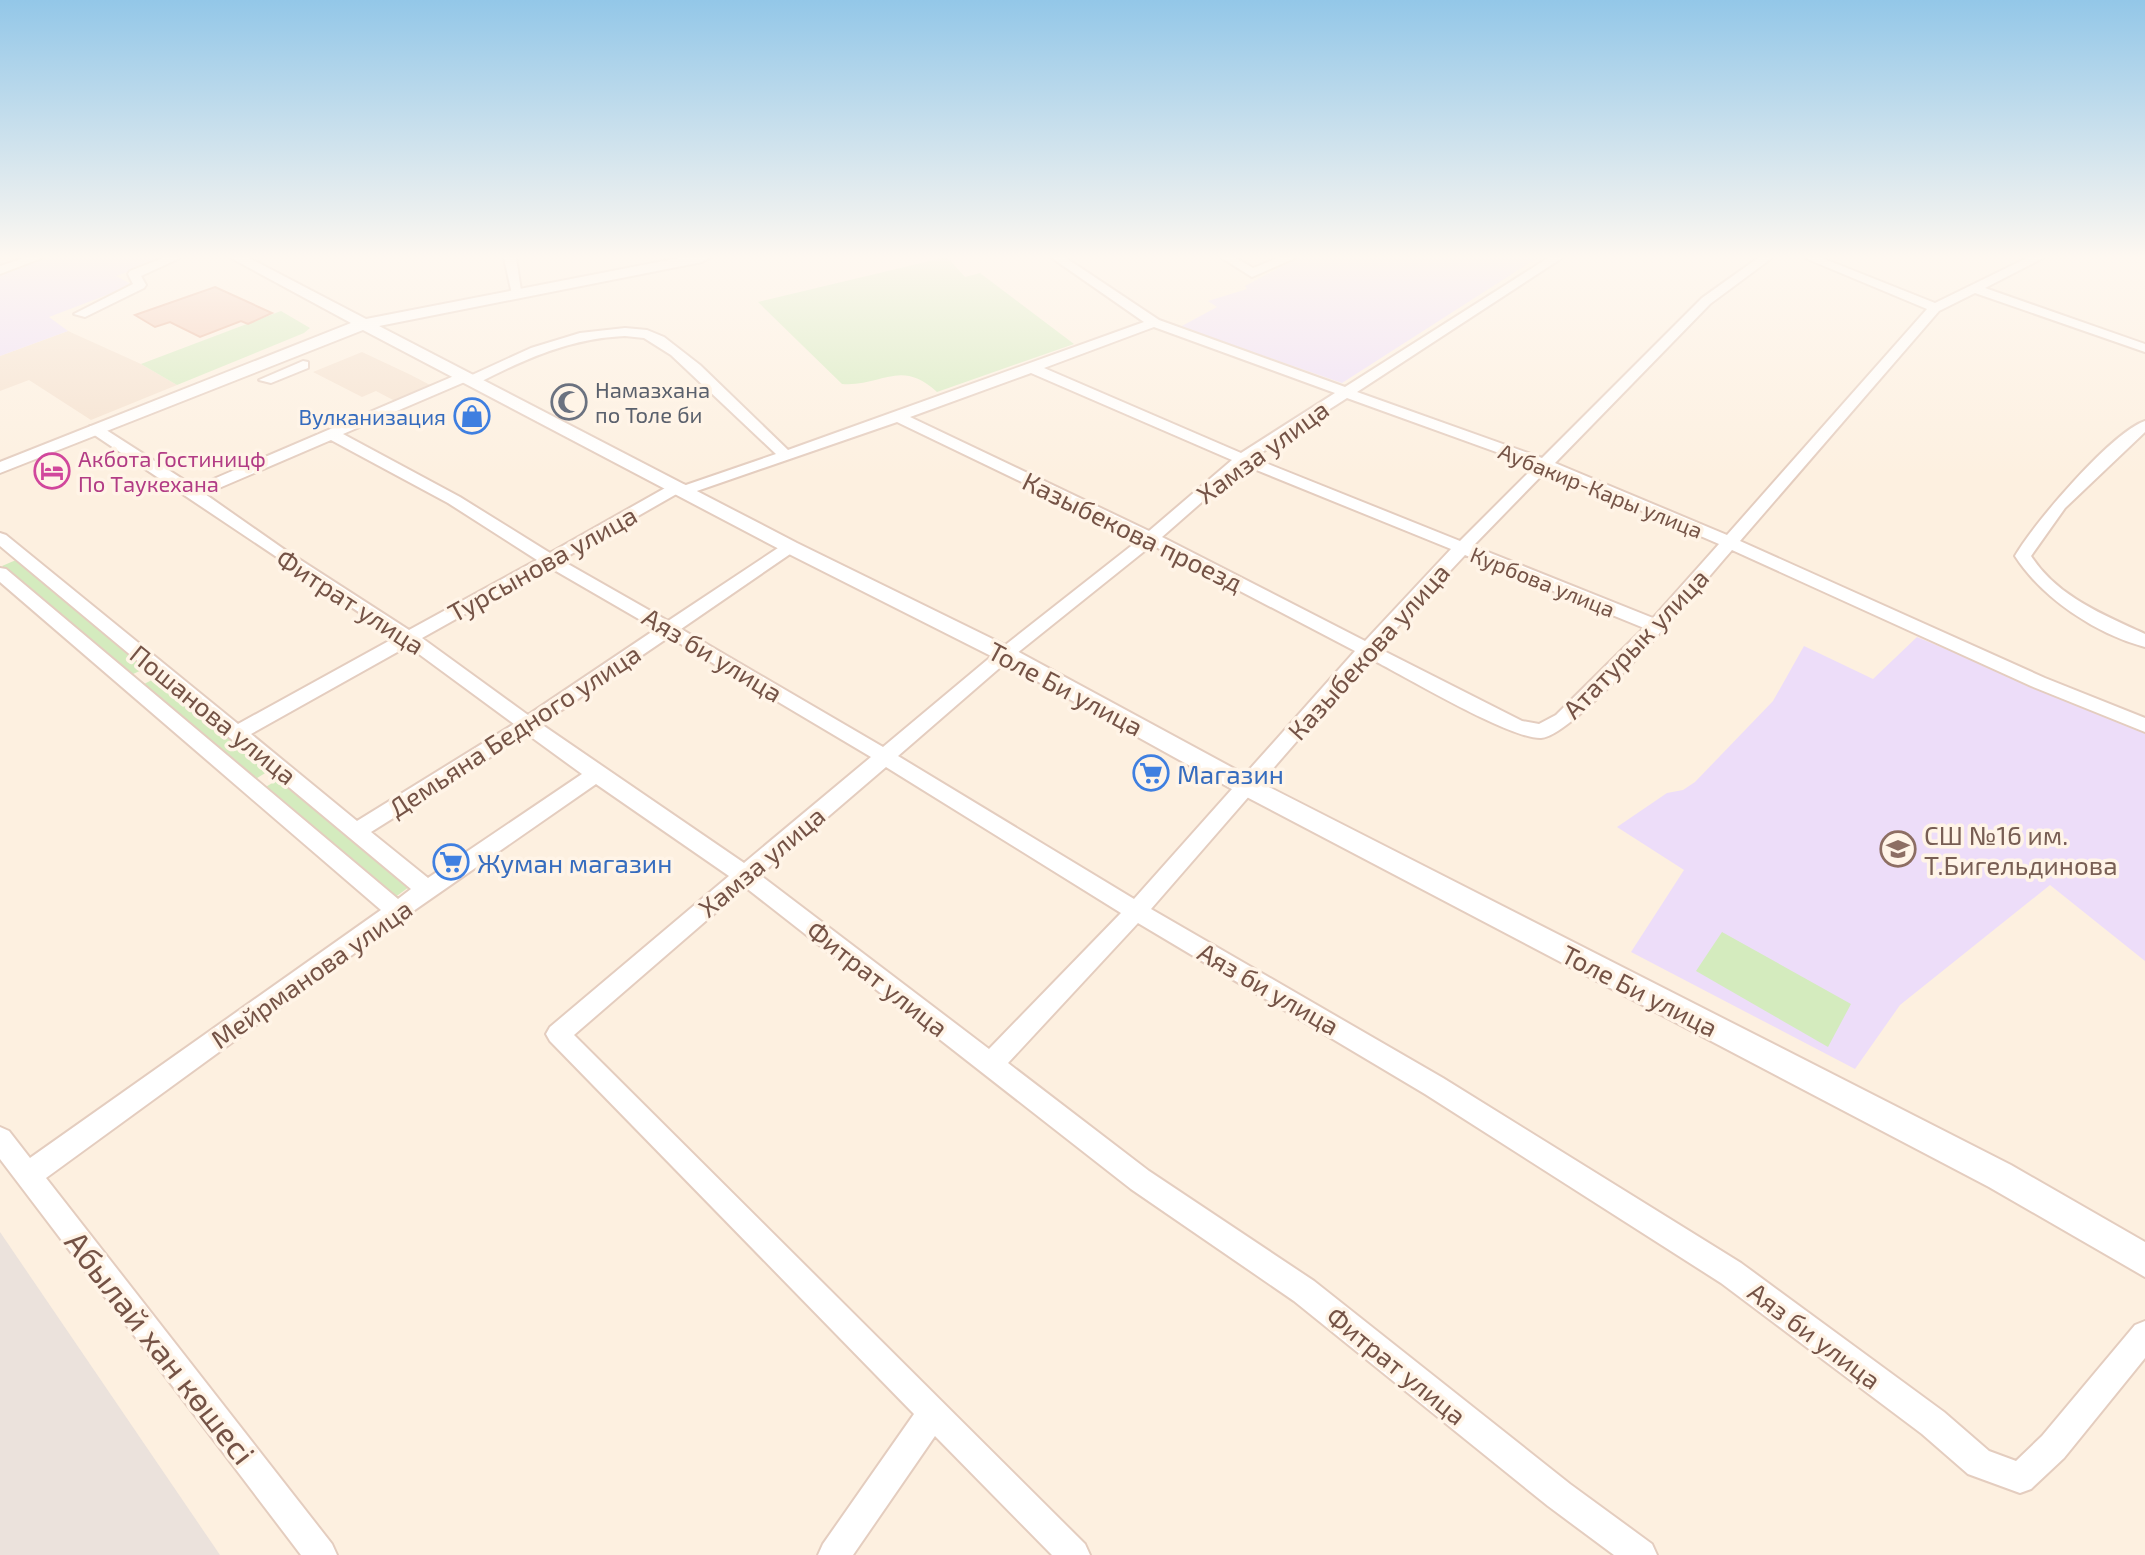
<svg xmlns="http://www.w3.org/2000/svg" width="2145" height="1555" font-family="'Exo 2',sans-serif">
	<style>
		.residential { fill: #f5e1ce }
		.industrial { fill: #ebe2dc }
		.education { fill: #edddf9 }
		.green { fill: #d4ebbe }
		.building { fill: #f4cab6; stroke: #e8af96; stroke-width: 2 }
		.lines { fill: none; stroke-linecap: round; stroke-linejoin: round }
		.minor-casing { stroke: #e4cdbf; stroke-width: 4 }
		.tertiary-casing { stroke: #e4cdbf; stroke-width: 4 }
		.minor { fill: #fff; fill-rule: evenodd }
		.tertiary { fill: #fff; fill-rule: evenodd }
		.labels { text-anchor: middle; dominant-baseline: central; stroke-width: 7; stroke-linejoin: round; paint-order: stroke }
		.far-worship-label { font-size: 22px; fill: #5b616d; stroke: #fff4e7; text-anchor: start }
		.far-shop-label { font-size: 22px; fill: #366cbe; stroke: #fff4e7; text-anchor: end }
		.far-hotel-label { font-size: 22px; fill: #b23c85; stroke: #fff4e7; text-anchor: start }
		.far-street-label { font-size: 22px; fill: #755346; stroke: #fff4e7 }
		.street-label { font-size: 26px; fill: #755346; stroke: #fff4e7 }
		.shop-label { font-size: 26px; fill: #366cbe; stroke: #fff4e7; text-anchor: start }
		.education-label { font-size: 26px; fill: #785e54; stroke: #fff4e7; text-anchor: start }
		.near-street-label { font-size: 32px; fill: #755346; stroke: #fff4e7 }
	</style>
	<rect width="100%" height="100%" fill="#fdf0e0"/>
	<g class="residential">
		<path d="M68,331L141,364L177,385L91,420L29,380L0,391V356Z"/>
		<path d="M362,352L411,375L432,386L395,401L376,391L362,397L313,372Z"/>
	</g>
	<path class="industrial" d="M0,1232L220,1555H0Z"/>
	<g class="education">
		<path d="M49,258H167L116,276L133,285L49,317L68,331L0,356V273Z"/>
		<path d="M1297,258H1537L1342,383L1180,327L1217,307L1208,301L1247,289L1245,286Z"/>
		<path d="M1917,637L2145,732V961L2050,885L1900,1005L1855,1069L1631,952L1684,870L1617,827L1667,793L1683,790L1695,782L1773,701L1804,646L1873,679Z"/>
	</g>
	<g class="green">
		<path d="M942,258H948L965,277L980,273L1074,344L937,392C900,358 882,387 842,384L758,302Z"/>
		<path d="M281,311L310,328L304,333L177,385L141,364Z"/>
		<path d="M16,560L146,668L131,675L2,566Z"/>
		<path d="M158,677L270,770L254,780L142,685Z"/>
		<path d="M279,779L409,887L394,898L264,788Z"/>
		<path d="M1722,932L1851,1004L1828,1047L1696,971Z"/>
	</g>
	<path class="building" d="M215,287L272,313L248,324L241,321L200,337L170,322L155,327L135,315Z"/>
	<g class="lines">
		<defs>
			<g id="minor">
				<path d="M24,258H42L0,274V266Z"/>
				<path d="M163,258H180L141,276L146,285L144,288L85,317L74,314L133,284L128,274L130,271Z"/>
				<path d="M504,258H516L522,297L512,294Z"/>
				<path d="M1052,258H1066L1159,320L1345,387L1548,258H1562L1357,392L1542,458L1702,298L1758,258H1772L1710,304L1555,463L1727,535L1927,309L1805,258H1822L1935,303L2027,258H2043L1985,288L2145,344V352L1975,293L1939,311L1740,541L2045,678L2145,718V732L2031,686L1732,550C1703,583 1577,736 1541,738C1509,739 1403,675 1369,658L1151,909L1443,1078L1741,1263L1944,1412L1989,1451L2016,1461L2042,1436L2135,1325L2145,1321V1358L2064,1458L2031,1489L2020,1493L1968,1474L1922,1434L1721,1283L1425,1094L1138,923L1008,1063L1149,1171L1314,1281L1570,1484L1652,1544L1657,1555H1614L1548,1506L1294,1301L1131,1189L745,887L574,1035L1085,1544L1090,1555H1052L935,1436L853,1555H818L823,1544L914,1414L550,1041L546,1034L550,1027L729,876L596,784L396,923L46,1178L332,1544L337,1555H301L0,1159V1127L9,1131L30,1158L381,910L0,582V568L6,569L398,899L411,889L0,546V533L6,535L238,724L396,637L90,432V426H100L195,487L461,373L472,375L531,348L580,333L625,328L647,330L664,337L700,365L788,450L1144,322ZM1154,327L1335,393L1241,453L1044,368ZM625,336L644,338L671,355L776,454L686,485L674,483L550,553L460,497L343,434L467,381L478,383C525,359 571,338 625,336ZM1031,373L1232,460L1149,531L910,417ZM1347,398L1535,466L1460,541L1253,458ZM897,422L1140,539L999,650L883,747L681,629L796,550L798,547L796,544H784L668,621L561,560L680,492L691,493ZM331,440L448,503L537,560L409,630L285,550L205,494ZM1244,465L1451,549L1365,641L1162,537ZM1547,470L1719,544L1653,618L1473,546ZM1152,545L1355,651L1134,899L898,756L1011,658ZM1465,555L1644,628L1556,715L1539,724L1522,721L1378,648ZM549,567L656,629L528,715L422,638ZM669,637L871,757L744,863L541,724ZM408,646L514,724L357,821L251,734ZM527,734L582,774L428,878L371,832ZM886,767L1121,913L989,1049L760,875Z"/>
				<path d="M1222,258H1236L1253,268L1278,258H1295L1252,277Z"/>
				<path d="M303,361L308,362V368L271,383L259,380Z"/>
				<path d="M2145,421V432L2065,508L2031,556C2058,597 2102,614 2145,634V647C2096,634 2042,598 2015,556C2033,524 2112,432 2145,421Z"/>
			</g>
			<path id="tertiary" d="M231,258H249L366,319L679,258H709L702,262L379,326L797,543L1013,649L1257,781L2011,1165L2145,1242V1277L1989,1187L1239,793L997,659L783,551L363,330L0,473V462L351,323Z"/>
		</defs>
		<use href="#minor" class="minor-casing"/>
		<use href="#tertiary" class="tertiary-casing"/>
		<use href="#minor" class="minor"/>
		<use href="#tertiary" class="tertiary"/>
	</g>
	<linearGradient id="sky" x2="0" y2="1"><stop stop-color="#93c7e8"/><stop offset="0.54" stop-color="#fef8f1"/><stop offset="1" stop-color="#fef8f1" stop-opacity="0"/></linearGradient>
	<rect width="2145" height="476" fill="url(#sky)"/>
	<defs>
		<symbol id="mosque-ring" viewBox="-11 -11 22 22"><circle r="9.5" fill="#fff4e7" stroke="#6b7280" stroke-width="1.5"/><path d="M3.5-4.9A6 6 0 1 0 3.5 4.9A5 5 0 1 1 3.5-4.9Z" fill="#6b7280"/></symbol>
		<symbol id="shop-ring" viewBox="-11 -11 22 22"><circle r="9.5" fill="#fff4e7" stroke="#3f7fe0" stroke-width="1.5"/><path d="M-5-2.5h2.3a2.7 3.5 0 0 1 5.4 0H5L5.5 6h-11ZM-1.5-2.5h3a1.5 2.3 0 0 0-3 0Z" fill="#3f7fe0"/></symbol>
		<symbol id="hotel-ring" viewBox="-11 -11 22 22"><circle r="9.5" fill="#fff4e7" stroke="#d1479c" stroke-width="1.5"/><path d="M-6-4.5h1.5V1H6V5H4.5V3h-9V5H-6ZM-4 0a1.8 1.8 0 1 1 3.6 0ZM.5 0V-2.5h3Q6-2.5 6 0Z" fill="#d1479c"/></symbol>
		<symbol id="supermarket-ring" viewBox="-11 -11 22 22"><circle r="9.5" fill="#fff4e7" stroke="#3f7fe0" stroke-width="1.5"/><path d="M-6-5.5h2.5l.6 2H6L4.5 2H-2.5L-4.4-4H-6ZM-1.5 3.2a1.3 1.3 0 1 0 .1 0ZM3 3.2a1.3 1.3 0 1 0 .1 0Z" fill="#3f7fe0"/></symbol>
		<symbol id="school-ring" viewBox="-11 -11 22 22"><circle r="9.5" fill="#fff4e7" stroke="#8d6e63" stroke-width="1.5"/><path d="M0-5L7-2L0 1L-7-2ZM-4 1L0 2.5L4 1V4Q0 6-4 4Z" fill="#8d6e63"/></symbol>
	</defs>
	<g fill-rule="evenodd">
		<use href="#mosque-ring" x="549" y="382" width="40" height="40"/>
		<use href="#shop-ring" x="452" y="396" width="40" height="40"/>
		<use href="#hotel-ring" x="32" y="451" width="40" height="40"/>
		<use href="#supermarket-ring" x="1131" y="753" width="40" height="40"/>
		<use href="#school-ring" x="1878" y="829" width="40" height="40"/>
		<use href="#supermarket-ring" x="431" y="842" width="40" height="40"/>
	</g>
	<g class="labels">
		<g class="far-worship-label">
			<text x="595" y="389">Намазхана<tspan x="595" dy="25">по Толе би</tspan></text>
		</g>
		<g class="far-shop-label">
			<text x="446" y="416">Вулканизация</text>
		</g>
		<g class="far-hotel-label">
			<text x="78" y="458">Акбота Гостиницф<tspan x="78" dy="25">По Таукехана</tspan></text>
		</g>
		<g class="far-street-label">
			<text transform="translate(1601 490) rotate(22)">Аубакир-Кары улица</text>
			<text transform="translate(1543 581) rotate(22)">Курбова улица</text>
		</g>
		<g class="street-label">
			<text transform="translate(1262 451) rotate(-36)">Хамза улица</text>
			<text transform="translate(1133 531) rotate(26)">Казыбекова проезд</text>
			<text transform="translate(542 563) rotate(-29)">Турсынова улица</text>
			<text transform="translate(351 601) rotate(33)">Фитрат улица</text>
			<text transform="translate(1635 643) rotate(-46)">Ататурык улица</text>
			<text transform="translate(1368 651) rotate(-48)">Казыбекова улица</text>
			<text transform="translate(713 654) rotate(31)">Аяз би улица</text>
			<text transform="translate(1066 688) rotate(28)">Толе Би улица</text>
			<text transform="translate(214 714) rotate(39)">Пошанова улица</text>
			<text transform="translate(514 730) rotate(-33)">Демьяна Бедного улица</text>
			<text transform="translate(761 861) rotate(-40)">Хамза улица</text>
			<text transform="translate(311 973) rotate(-35)">Мейрманова улица</text>
			<text transform="translate(878 978) rotate(38)">Фитрат улица</text>
			<text transform="translate(1269 988) rotate(30)">Аяз би улица</text>
			<text transform="translate(1640 990) rotate(27)">Толе Би улица</text>
			<text transform="translate(1815 1335) rotate(37)">Аяз би улица</text>
			<text transform="translate(1397 1365) rotate(39)">Фитрат улица</text>
		</g>
		<g class="shop-label">
			<text x="1177" y="773">Магазин</text>
			<text x="477" y="862">Жуман магазин</text>
		</g>
		<g class="education-label">
			<text x="1924" y="834">СШ №16 им.<tspan x="1924" dy="30">Т.Бигельдинова</tspan></text>
		</g>
		<g class="near-street-label">
			<text transform="translate(161 1347) rotate(52)">Абылай хан көшесі</text>
		</g>
	</g>
</svg>
